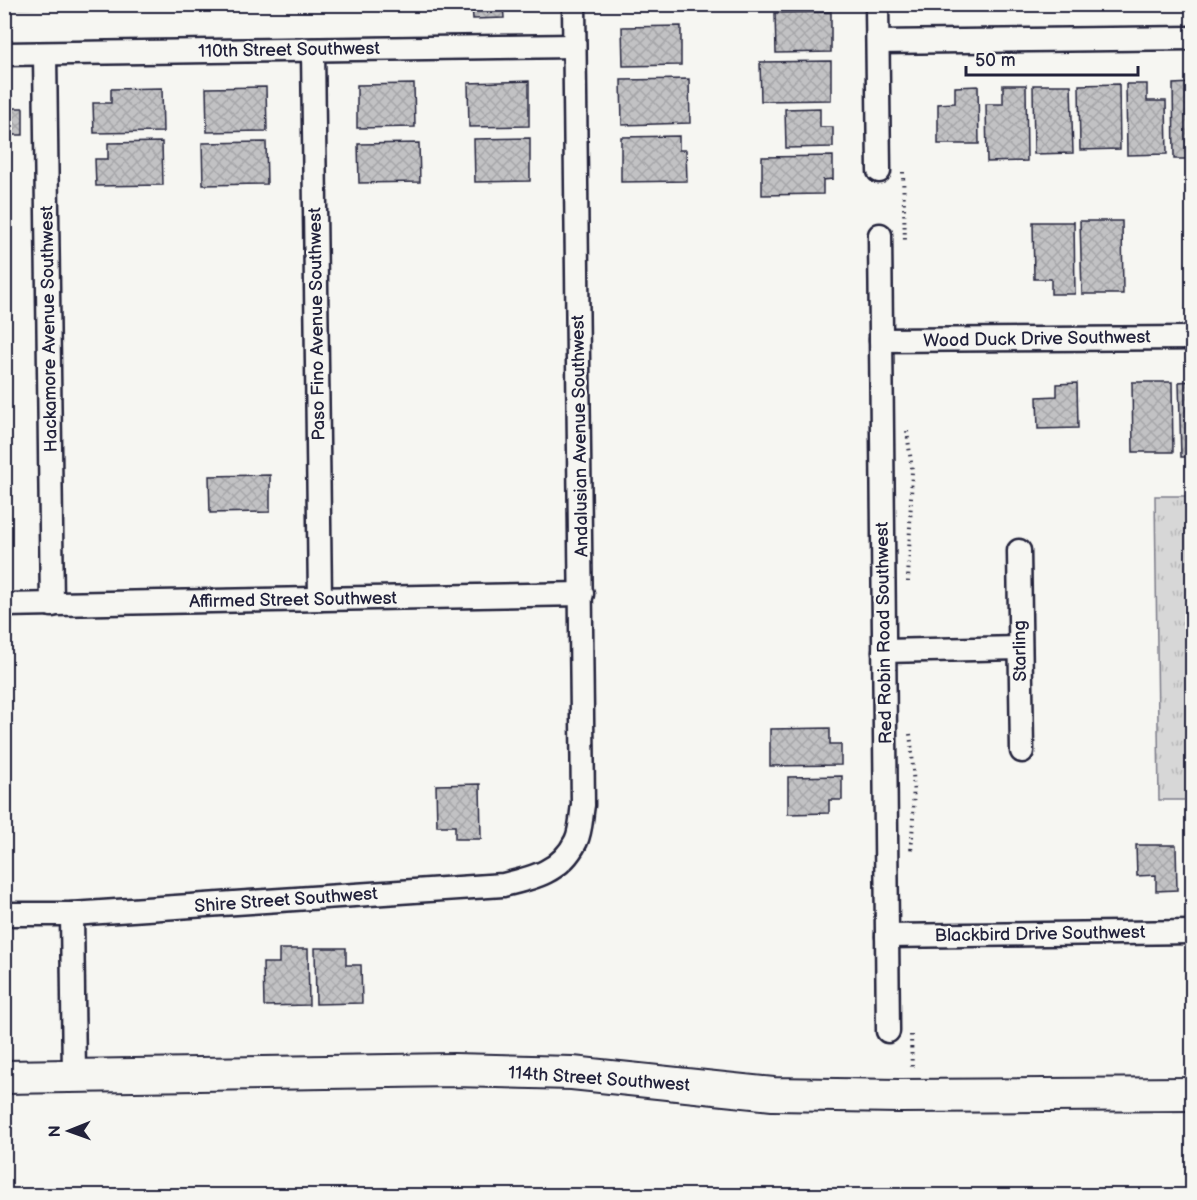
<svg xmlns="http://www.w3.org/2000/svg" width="1197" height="1200" font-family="'Balsamiq Sans',sans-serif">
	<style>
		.grass { fill: url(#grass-tufts); stroke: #7c7c89; stroke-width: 1.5 }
		.building { fill: url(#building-cross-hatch); stroke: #22223b; stroke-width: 1.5 }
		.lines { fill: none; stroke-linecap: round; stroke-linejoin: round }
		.street-casing { stroke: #22223b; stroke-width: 27 }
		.secondary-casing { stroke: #22223b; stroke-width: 36 }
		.path { stroke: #22223b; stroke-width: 4; stroke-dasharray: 1.5 4.5; stroke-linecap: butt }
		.street { stroke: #f6f6f2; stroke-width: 22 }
		.secondary { stroke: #f6f6f2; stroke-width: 32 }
		.labels { text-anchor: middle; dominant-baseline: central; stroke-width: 4.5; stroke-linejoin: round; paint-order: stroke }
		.street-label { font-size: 18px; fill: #22223b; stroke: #f6f6f2 }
	</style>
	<defs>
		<pattern id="grass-tufts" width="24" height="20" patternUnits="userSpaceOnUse" patternTransform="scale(1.5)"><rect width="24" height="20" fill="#d7d7d7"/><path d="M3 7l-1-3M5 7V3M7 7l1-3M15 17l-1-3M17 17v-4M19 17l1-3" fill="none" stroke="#b8b8b9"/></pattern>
		<pattern id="building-cross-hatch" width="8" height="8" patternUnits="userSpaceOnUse" patternTransform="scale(1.5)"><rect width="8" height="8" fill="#c2c2c4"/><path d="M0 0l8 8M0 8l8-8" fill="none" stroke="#a6a6a9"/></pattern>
	</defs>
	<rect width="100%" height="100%" fill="#f6f6f2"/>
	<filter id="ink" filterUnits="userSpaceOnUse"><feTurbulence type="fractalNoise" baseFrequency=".0167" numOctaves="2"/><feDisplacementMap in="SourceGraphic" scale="12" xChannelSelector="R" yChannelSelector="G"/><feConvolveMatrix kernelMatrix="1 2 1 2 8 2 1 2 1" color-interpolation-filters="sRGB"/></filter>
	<g filter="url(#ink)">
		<path class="grass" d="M1155,496H1192V800H1159Z"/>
		<g class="building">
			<path d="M4,4H49V7L4,8Z"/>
			<path d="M56,4H82V6L56,7Z"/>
			<path d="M110,4H156V5L110,6Z"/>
			<path d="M472,4H503L504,18L473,19Z"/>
			<path d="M751,4H831V5L751,6Z"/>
			<path d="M831,12V52L776,53L775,13Z"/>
			<path d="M681,26V65L623,66L622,27Z"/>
			<path d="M831,61V100L761,101L760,62Z"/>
			<path d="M689,79L690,123L622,125L621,80Z"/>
			<path d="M529,81V126L469,127L468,83Z"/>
			<path d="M1192,83V159H1174L1173,84Z"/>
			<path d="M414,84L415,127L357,128V85Z"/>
			<path d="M1119,84L1120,149L1080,150L1079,85Z"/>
			<path d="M1126,84H1147V101H1166L1167,154L1127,155Z"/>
			<path d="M1003,85H1026L1027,161L987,162L986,104H1003Z"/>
			<path d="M1033,85H1071L1073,153L1034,154Z"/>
			<path d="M978,86L979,144H938V104L955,103V87Z"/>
			<path d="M266,87L267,131L207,132L206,88Z"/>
			<path d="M162,88L163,132L94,133L93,103H111V89Z"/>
			<rect x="4" y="108" width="19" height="27"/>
			<path d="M820,108V127H833V147L786,148L785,109Z"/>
			<path d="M679,136V150H686L687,181L621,182V137Z"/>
			<path d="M530,138V181L475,182L474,139Z"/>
			<path d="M162,142L163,185L96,186L95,159H108V143Z"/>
			<path d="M266,142L267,184L203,185L202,143Z"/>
			<path d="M419,143L420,182L359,183L358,144Z"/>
			<path d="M833,156V179L823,180V194L762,195V157Z"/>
			<path d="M1080,221H1122L1123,294H1082Z"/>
			<path d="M1033,222H1074L1075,294H1051V279H1034Z"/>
			<path d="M1192,381V457H1181L1179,382Z"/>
			<path d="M1132,382H1172L1173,452H1133Z"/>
			<path d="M1077,383L1078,428L1038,429L1037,397L1057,396V384Z"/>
			<path d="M270,475V512L210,513L209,476Z"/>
			<path d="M830,728V744H841V765L770,766V729Z"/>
			<path d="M842,776V800H829V813L788,814V777Z"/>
			<path d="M480,784L481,839H455V826H437L436,785Z"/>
			<path d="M1136,845H1176L1177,890L1156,891V875L1137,876Z"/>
			<path d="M315,948H346V965H361L362,1003L316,1004Z"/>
			<path d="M279,949H308L309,1005L264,1006L263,963H279Z"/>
		</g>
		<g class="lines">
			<defs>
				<g id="street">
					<path d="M877,4L879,171"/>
					<path d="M878,42L1192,38"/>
					<path d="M313,50L320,599"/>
					<path d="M4,54L574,46"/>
					<path d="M45,54L52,605"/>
					<path d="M880,235L888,1031"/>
					<path d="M881,340L1192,338"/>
					<path d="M1019,551L1022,751"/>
					<path d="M4,605L582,594"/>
					<path d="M884,651L1020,648"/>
					<path d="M4,914H72L503,885C533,878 561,872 576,841C581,831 581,816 583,805L574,4"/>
					<path d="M72,914L74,1075"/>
					<path d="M887,936L1192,932"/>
				</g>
				<path id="secondary" d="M4,1077L453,1070L572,1073L773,1094L899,1096L1192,1094"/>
			</defs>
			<use href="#street" class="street-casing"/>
			<use href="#secondary" class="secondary-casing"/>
			<g class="path">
				<path d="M903,172L905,242"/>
				<path d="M907,431L912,470L908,582"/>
				<path d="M910,734C915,774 914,812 911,852"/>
				<path d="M911,1035L912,1070"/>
			</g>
			<use href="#street" class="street"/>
			<use href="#secondary" class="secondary"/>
		</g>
	</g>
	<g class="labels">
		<g class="street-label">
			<text transform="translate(289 50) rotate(-1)">110th Street Southwest</text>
			<text transform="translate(317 324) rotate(-91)">Paso Fino Avenue Southwest</text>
			<text transform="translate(49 329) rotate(-91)">Hackamore Avenue Southwest</text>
			<text transform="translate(1037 339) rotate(-1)">Wood Duck Drive Southwest</text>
			<text transform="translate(580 436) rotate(-91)">Andalusian Avenue Southwest</text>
			<text transform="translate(293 600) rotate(-1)">Affirmed Street Southwest</text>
			<text transform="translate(884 633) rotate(-91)">Red Robin Road Southwest</text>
			<text transform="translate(1020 651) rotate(-91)">Starling</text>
			<text transform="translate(286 900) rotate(-4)">Shire Street Southwest</text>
			<text transform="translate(1040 934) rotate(-1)">Blackbird Drive Southwest</text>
			<text transform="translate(599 1079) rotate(4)">114th Street Southwest</text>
		</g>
	</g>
	<rect width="1197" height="1200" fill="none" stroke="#f6f6f2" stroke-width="24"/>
	<rect x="12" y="12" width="1173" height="1176" fill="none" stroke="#22223b" stroke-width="2" filter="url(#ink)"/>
	<g transform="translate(69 1131) rotate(269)" stroke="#f6f6f2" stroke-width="4.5" paint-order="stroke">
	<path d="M0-4.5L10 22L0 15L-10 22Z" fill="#22223b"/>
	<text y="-9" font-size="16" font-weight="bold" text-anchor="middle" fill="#22223b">N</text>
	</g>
	<path d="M966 66v9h172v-9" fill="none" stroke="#22223b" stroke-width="3"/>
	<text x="975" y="66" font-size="18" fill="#22223b" stroke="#f6f6f2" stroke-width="4.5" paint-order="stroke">50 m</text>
</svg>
